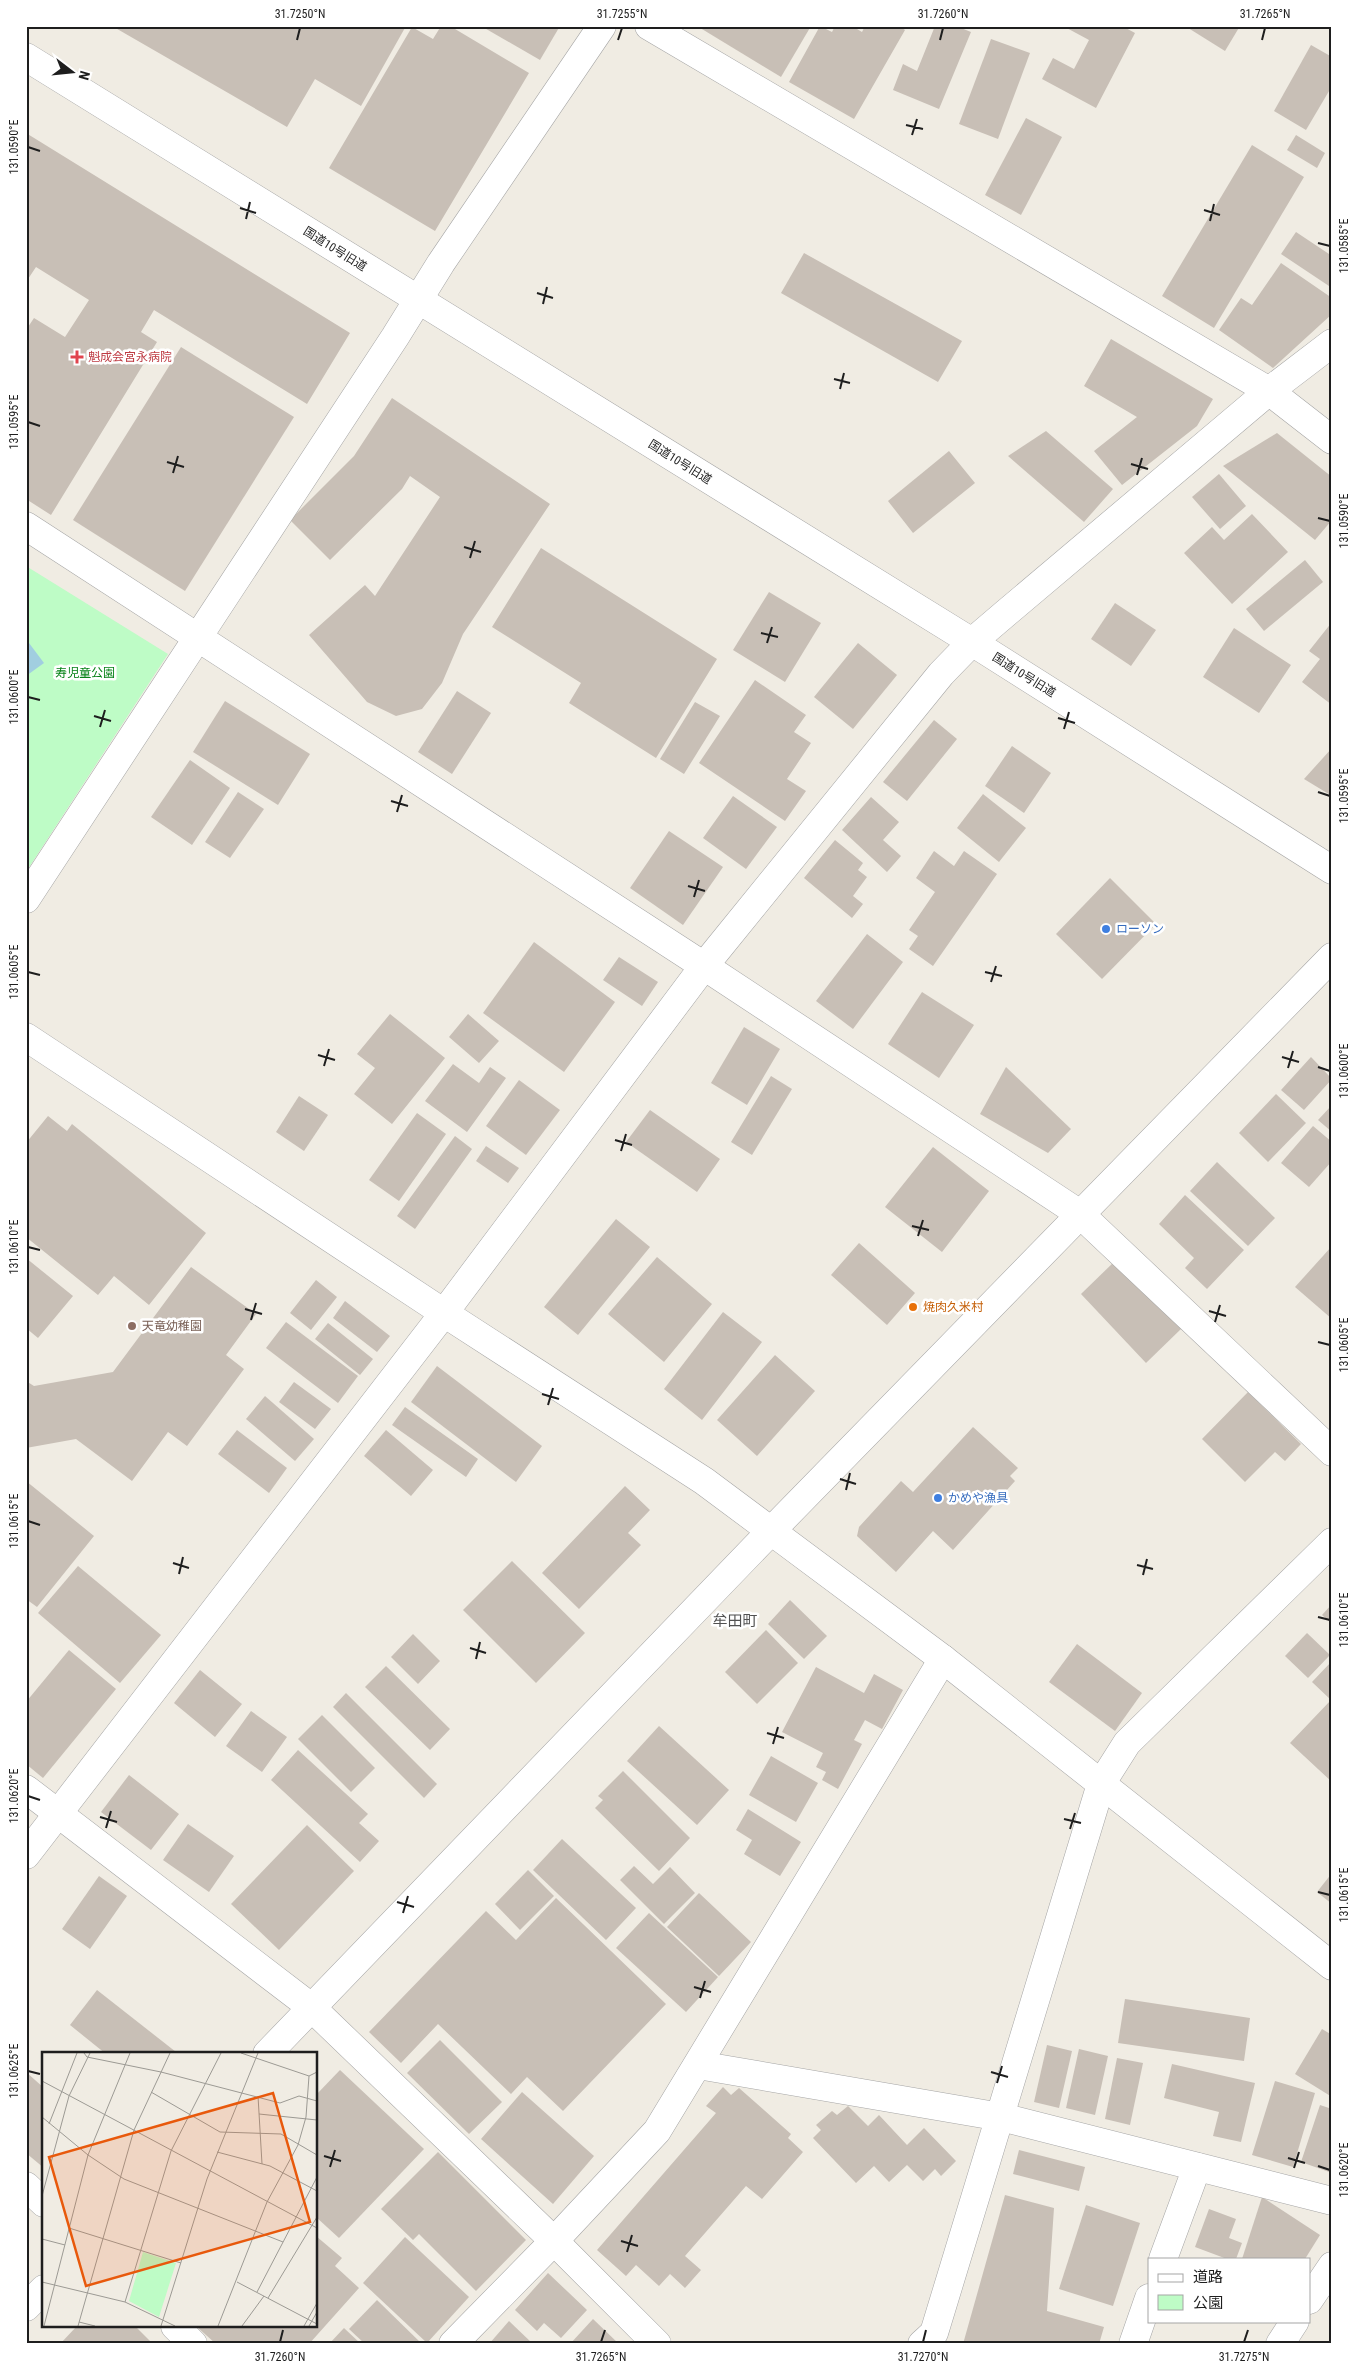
<svg xmlns="http://www.w3.org/2000/svg" width="1358" height="2370" font-family="'Roboto Condensed','Noto Sans JP',sans-serif">
	<style>
		.park { fill: #befcc6 }
		.water { fill: #a1cee0 }
		.building { fill: #c8bfb6 }
		.lines { fill: none; stroke-linecap: round; stroke-linejoin: round }
		.minor-casing { stroke: #a5a5a5; stroke-width: 29 }
		.minor { stroke: #fff; stroke-width: 28 }
		.ticks { fill: none; stroke: #1e1e1e; stroke-width: 2 }
		.health-dot { fill: #e0444e; stroke: #fff; stroke-width: 2 }
		.shop-dot { fill: #3f7fe0; stroke: #fff; stroke-width: 2 }
		.food-dot { fill: #e8710a; stroke: #fff; stroke-width: 2 }
		.education-dot { fill: #8d6e63; stroke: #fff; stroke-width: 2 }
		.labels { text-anchor: middle; dominant-baseline: central; stroke-width: 5; stroke-linejoin: round; paint-order: stroke }
		.street-label { font-size: 12px; fill: #1e1e1e; stroke: #fff }
		.health-label { font-size: 12px; fill: #be3a42; stroke: #fff; text-anchor: start }
		.park-label { font-size: 12px; fill: #068217; stroke: #fff }
		.shop-label { font-size: 12px; fill: #366cbe; stroke: #fff; text-anchor: start }
		.food-label { font-size: 12px; fill: #c56008; stroke: #fff; text-anchor: start }
		.education-label { font-size: 12px; fill: #785e54; stroke: #fff; text-anchor: start }
		.quarter-label { font-size: 15px; fill: #515151; stroke: #fff }
		.inset-road { fill: none; stroke: #9c9a94; stroke-width: 1 }
		.view { fill: #e8590c; fill-opacity: 0.15; stroke: #e8590c; stroke-width: 2.5 }
		.inset-edge { fill: none; stroke: #1e1e1e; stroke-width: 2.5 }
		.neatline { fill: none; stroke: #1e1e1e; stroke-width: 2 }
		.ticks-label { font-size: 12px; text-anchor: middle; fill: #1e1e1e }
	</style>
	<rect width="100%" height="100%" fill="#f0ece3"/>
	<path class="park" d="M26,566L168,654L26,872Z"/>
	<path class="water" d="M26,639L44,663L26,676Z"/>
	<g class="building">
		<path d="M112,26H406L361,106L315,79L287,127Z"/>
		<path d="M441,26H450L529,73L435,231L329,168L412,27L433,39Z"/>
		<path d="M481,26H560L540,60Z"/>
		<path d="M697,26H811L781,77Z"/>
		<path d="M820,26L832,32L835,26H852L862,32L865,26H899L905,30L854,119L789,82Z"/>
		<path d="M935,26H956L971,32L939,109L893,90L903,64L917,71Z"/>
		<path d="M1063,26H1122L1135,33L1096,108L1042,79L1053,58L1074,69L1089,40Z"/>
		<path d="M1185,26H1240L1225,51Z"/>
		<path d="M991,39L1030,53L998,139L959,124Z"/>
		<path d="M1311,45L1332,57V86L1306,130L1274,111Z"/>
		<path d="M1026,118L1062,137L1021,215L985,195Z"/>
		<path d="M26,133L350,333L307,404L154,310L141,332L157,342L51,515L26,499V330L34,318L65,337L89,300L36,267L26,282Z"/>
		<path d="M1296,135L1325,153L1317,168L1287,150Z"/>
		<path d="M1252,145L1304,177L1214,328L1162,296Z"/>
		<path d="M1296,232L1332,256V288L1281,254Z"/>
		<path d="M804,253L962,341L938,382L781,293Z"/>
		<path d="M1281,263L1332,298V314L1273,368L1219,330L1241,298L1252,305Z"/>
		<path d="M1111,339L1213,399L1197,426L1122,485L1094,451L1137,417L1084,386Z"/>
		<path d="M181,347L294,417L185,591L73,520Z"/>
		<path d="M392,398L550,504L463,634L442,683L422,709L396,716L367,702L309,635L365,585L375,596L440,497L410,476L402,489L330,560L290,520L354,456Z"/>
		<path d="M1046,431L1113,489L1084,522L1008,456Z"/>
		<path d="M1277,433L1332,477V520L1315,540L1223,466Z"/>
		<path d="M949,451L975,483L913,533L888,501Z"/>
		<path d="M1219,474L1246,506L1220,529L1192,497Z"/>
		<path d="M1252,514L1288,552L1232,604L1184,553L1212,527L1224,540Z"/>
		<path d="M541,548L717,659L656,758L569,703L581,683L492,627Z"/>
		<path d="M1305,560L1323,582L1264,631L1246,609Z"/>
		<path d="M769,592L821,623L785,682L733,650Z"/>
		<path d="M1115,603L1156,630L1131,666L1091,639Z"/>
		<path d="M1332,622V705L1302,682L1320,659L1309,651Z"/>
		<path d="M1234,628L1291,665L1259,713L1203,677Z"/>
		<path d="M858,643L897,675L853,729L814,697Z"/>
		<path d="M755,680L806,715L794,732L811,743L787,779L806,791L785,821L699,763Z"/>
		<path d="M457,691L491,713L452,774L418,752Z"/>
		<path d="M225,701L310,754L278,805L193,752Z"/>
		<path d="M695,702L720,716L684,774L660,759Z"/>
		<path d="M934,720L957,739L907,801L883,782Z"/>
		<path d="M1012,746L1051,773L1024,813L985,786Z"/>
		<path d="M1332,748V796L1304,779Z"/>
		<path d="M190,760L230,788L192,845L151,817Z"/>
		<path d="M238,792L264,809L230,858L205,842Z"/>
		<path d="M983,794L1026,828L999,862L957,828Z"/>
		<path d="M733,796L777,827L746,869L703,838Z"/>
		<path d="M871,797L899,822L883,840L901,856L887,872L842,830Z"/>
		<path d="M669,831L723,867L683,925L630,888Z"/>
		<path d="M835,840L863,863L858,870L867,877L853,896L863,904L852,918L804,878Z"/>
		<path d="M934,851L954,866L964,851L997,874L933,966L909,949L918,936L909,930L935,892L916,878Z"/>
		<path d="M1110,878L1156,924L1102,979L1056,934Z"/>
		<path d="M867,934L903,962L853,1029L816,1001Z"/>
		<path d="M534,942L615,1002L564,1072L483,1013Z"/>
		<path d="M619,957L658,982L642,1006L603,980Z"/>
		<path d="M922,992L974,1025L939,1078L888,1044Z"/>
		<path d="M390,1014L445,1058L392,1124L354,1094L375,1068L357,1054Z"/>
		<path d="M468,1014L499,1041L479,1063L449,1037Z"/>
		<path d="M744,1027L780,1049L747,1105L711,1083Z"/>
		<path d="M1311,1057L1332,1079L1304,1110L1281,1090Z"/>
		<path d="M453,1064L479,1083L490,1067L506,1078L467,1132L425,1101Z"/>
		<path d="M1006,1067L1071,1129L1048,1153L980,1114Z"/>
		<path d="M771,1076L792,1089L752,1155L731,1142Z"/>
		<path d="M519,1080L560,1110L526,1155L486,1126Z"/>
		<path d="M1276,1094L1306,1123L1268,1162L1239,1133Z"/>
		<path d="M299,1096L328,1115L304,1151L276,1132Z"/>
		<path d="M1332,1105V1132L1318,1120Z"/>
		<path d="M650,1110L720,1159L697,1192L626,1142Z"/>
		<path d="M417,1113L446,1134L399,1201L369,1180Z"/>
		<path d="M48,1116L67,1131L72,1124L206,1233L149,1305L114,1276L98,1295L26,1237V1143Z"/>
		<path d="M1313,1126L1332,1142V1161L1309,1187L1281,1163Z"/>
		<path d="M455,1136L472,1149L415,1229L397,1216Z"/>
		<path d="M486,1146L519,1168L508,1183L476,1161Z"/>
		<path d="M933,1147L989,1191L942,1252L885,1207Z"/>
		<path d="M1217,1162L1275,1218L1248,1246L1190,1191Z"/>
		<path d="M1185,1195L1244,1250L1207,1289L1185,1268L1194,1258L1159,1224Z"/>
		<path d="M616,1219L650,1247L578,1335L544,1307Z"/>
		<path d="M859,1243L915,1293L887,1325L831,1275Z"/>
		<path d="M1332,1246V1319L1295,1287Z"/>
		<path d="M657,1257L712,1304L664,1362L608,1314Z"/>
		<path d="M26,1258L73,1296L38,1338L26,1328Z"/>
		<path d="M1116,1260L1182,1328L1146,1363L1081,1294Z"/>
		<path d="M191,1267L256,1314L226,1355L244,1369L187,1446L168,1432L132,1481L76,1439L26,1448V1381L34,1386L113,1372Z"/>
		<path d="M316,1280L337,1297L311,1330L290,1313Z"/>
		<path d="M345,1301L390,1336L377,1352L333,1318Z"/>
		<path d="M723,1312L762,1342L702,1420L664,1389Z"/>
		<path d="M286,1322L358,1376L338,1403L266,1348Z"/>
		<path d="M328,1323L373,1359L360,1375L315,1339Z"/>
		<path d="M775,1355L815,1391L757,1456L717,1420Z"/>
		<path d="M437,1366L542,1446L516,1482L411,1402Z"/>
		<path d="M294,1382L331,1409L315,1429L279,1402Z"/>
		<path d="M1248,1392L1301,1444L1285,1461L1275,1452L1245,1482L1202,1439Z"/>
		<path d="M265,1396L314,1439L295,1461L246,1419Z"/>
		<path d="M405,1407L478,1459L466,1477L392,1425Z"/>
		<path d="M973,1427L1018,1468L1010,1476L1015,1481L953,1550L933,1531L896,1572L857,1536L859,1527L901,1481L913,1492Z"/>
		<path d="M237,1430L287,1468L269,1493L218,1454Z"/>
		<path d="M386,1430L433,1470L411,1496L364,1456Z"/>
		<path d="M26,1481L94,1536L37,1607L26,1599Z"/>
		<path d="M625,1486L650,1510L628,1533L641,1545L579,1609L542,1573Z"/>
		<path d="M512,1561L585,1633L536,1683L463,1610Z"/>
		<path d="M78,1566L161,1635L120,1683L38,1613Z"/>
		<path d="M790,1600L827,1636L804,1659L768,1624Z"/>
		<path d="M1332,1604V1624L1322,1615Z"/>
		<path d="M766,1630L798,1663L757,1704L725,1672Z"/>
		<path d="M1307,1633L1330,1655L1308,1678L1285,1656Z"/>
		<path d="M413,1634L440,1661L418,1684L391,1657Z"/>
		<path d="M1077,1644L1142,1693L1115,1731L1049,1682Z"/>
		<path d="M69,1650L116,1689L43,1778L26,1764V1702Z"/>
		<path d="M1332,1661V1782L1290,1743L1331,1700L1312,1682Z"/>
		<path d="M386,1666L450,1729L430,1750L365,1687Z"/>
		<path d="M816,1667L864,1693L874,1674L903,1690L882,1729L865,1720L854,1740L862,1744L838,1789L822,1780L826,1772L816,1767L823,1753L782,1732Z"/>
		<path d="M200,1670L242,1704L215,1737L174,1703Z"/>
		<path d="M346,1693L437,1784L424,1798L333,1707Z"/>
		<path d="M251,1711L287,1737L262,1772L226,1746Z"/>
		<path d="M322,1715L375,1768L351,1792L298,1739Z"/>
		<path d="M659,1726L729,1790L697,1825L627,1761Z"/>
		<path d="M298,1750L368,1814L359,1823L379,1841L360,1862L271,1780Z"/>
		<path d="M771,1756L818,1783L796,1822L749,1795Z"/>
		<path d="M623,1771L690,1838L659,1871L595,1808L603,1800L598,1796Z"/>
		<path d="M129,1775L179,1814L151,1850L101,1812Z"/>
		<path d="M748,1809L801,1842L780,1876L744,1854L752,1840L736,1830Z"/>
		<path d="M188,1824L234,1856L209,1892L163,1860Z"/>
		<path d="M307,1825L354,1871L279,1950L231,1904Z"/>
		<path d="M562,1839L636,1908L606,1940L533,1870Z"/>
		<path d="M634,1866L653,1884L670,1867L695,1893L664,1924L620,1880Z"/>
		<path d="M528,1870L554,1896L520,1930L495,1904Z"/>
		<path d="M1332,1873V1904L1317,1892Z"/>
		<path d="M99,1876L127,1896L90,1949L62,1929Z"/>
		<path d="M699,1893L751,1942L719,1976L667,1927Z"/>
		<path d="M556,1898L666,2004L563,2111L527,2077L511,2094L438,2024L401,2063L369,2032L486,1911L516,1940Z"/>
		<path d="M649,1913L718,1977L686,2012L616,1948Z"/>
		<path d="M97,1990L176,2052L175,2054H106L70,2025Z"/>
		<path d="M1125,1999L1250,2018L1244,2061L1118,2043Z"/>
		<path d="M1322,2029L1332,2035V2097L1295,2074Z"/>
		<path d="M440,2040L502,2102L469,2134L407,2073Z"/>
		<path d="M1047,2045L1072,2051L1059,2108L1034,2102Z"/>
		<path d="M1079,2049L1108,2056L1095,2115L1066,2108Z"/>
		<path d="M1117,2058L1143,2063L1130,2125L1105,2119Z"/>
		<path d="M1172,2064L1255,2083L1241,2142L1213,2136L1219,2112L1164,2098Z"/>
		<path d="M340,2070L424,2149L339,2238L316,2217V2095Z"/>
		<path d="M26,2072L44,2088V2168L26,2153Z"/>
		<path d="M1275,2081L1315,2093L1293,2167L1252,2155Z"/>
		<path d="M723,2087L731,2095L739,2088L791,2134L788,2138L803,2152L762,2199L746,2186L685,2256L701,2270L685,2288L670,2274L659,2286L636,2265L626,2276L597,2250L716,2113L706,2106Z"/>
		<path d="M522,2092L594,2156L553,2204L481,2139Z"/>
		<path d="M1320,2105L1332,2109V2173L1301,2162Z"/>
		<path d="M848,2106L868,2126L879,2115L907,2145L924,2128L956,2161L941,2176L935,2169L923,2181L907,2165L889,2182L874,2166L856,2183L813,2138L821,2130L816,2125L832,2111L837,2115Z"/>
		<path d="M1019,2150L1085,2167L1079,2191L1013,2174Z"/>
		<path d="M438,2152L526,2240L476,2291L419,2234L413,2240L381,2209Z"/>
		<path d="M1005,2195L1054,2208L1047,2311L1104,2327L1099,2344H963Z"/>
		<path d="M1262,2197L1320,2235L1305,2259H1242Z"/>
		<path d="M1086,2205L1140,2223L1113,2306L1059,2289Z"/>
		<path d="M1209,2209L1236,2219L1229,2238L1242,2243L1236,2259H1227L1195,2247Z"/>
		<path d="M316,2236L342,2258L335,2266L359,2288L309,2344H216L196,2326H316Z"/>
		<path d="M405,2237L469,2297L427,2343L363,2283Z"/>
		<path d="M548,2273L587,2310L561,2338L544,2323L537,2331L515,2310Z"/>
		<path d="M377,2300L422,2344H365L349,2329Z"/>
		<path d="M593,2319L619,2344H570Z"/>
		<path d="M509,2321L533,2344H489Z"/>
		<path d="M77,2326H135L153,2344H60Z"/>
		<path d="M344,2328L361,2344H329Z"/>
	</g>
	<g class="lines">
		<defs>
			<g id="minor">
				<path d="M649,26L1269,391L1332,440"/>
				<path d="M26,57L972,642L1332,870"/>
				<path d="M26,526L704,966L1080,1214L1332,1452"/>
				<path d="M26,899L395,337L441,263L602,26"/>
				<path d="M26,1037L444,1313L704,1481L943,1659L1332,1966"/>
				<path d="M26,1789L311,2007L554,2241L657,2344"/>
				<path d="M26,1855L444,1313L704,966L941,674L972,642L1006,613L1269,391L1332,343"/>
				<path d="M267,2054L770,1532L1332,957"/>
				<path d="M698,2065L1001,2117L1332,2201"/>
				<path d="M26,2186L44,2203"/>
				<path d="M1163,2259L1197,2167"/>
				<path d="M1309,2300L1332,2266"/>
				<path d="M26,2307L44,2289"/>
				<path d="M175,2326L193,2344"/>
				<path d="M453,2344L554,2241L657,2131L943,1659"/>
				<path d="M922,2344L934,2333L1101,1784L1127,1743L1332,1542"/>
				<path d="M1133,2344L1149,2298"/>
				<path d="M1280,2344L1295,2321"/>
			</g>
		</defs>
		<use href="#minor" class="minor-casing"/>
		<use href="#minor" class="minor"/>
	</g>
	<path class="ticks" d="M297,40L300,28M618,40L622,28M940,40L943,28M1262,40L1265,28M906,125L923,129M912,135L917,119M28,147L40,151M240,208L256,213M1204,210L1220,215M246,219L250,202M1210,221L1214,204M1318,243L1330,246M537,293L553,298M543,304L547,287M834,379L850,383M840,389L844,373M28,422L40,426M167,462L184,467M1131,464L1148,469M173,473L178,456M1137,475L1142,458M1318,518L1330,521M464,547L481,552M470,558L475,541M761,633L778,637M767,643L772,627M28,697L40,700M94,716L111,721M1058,718L1075,723M100,727L105,710M1064,729L1069,712M1318,792L1330,796M391,801L408,806M397,812L402,795M688,886L705,891M694,897L699,880M28,972L40,975M985,972L1002,976M991,982L996,966M318,1055L335,1060M1282,1057L1299,1062M324,1066L329,1049M1318,1067L1330,1071M1288,1068L1293,1051M615,1140L632,1145M621,1151L626,1134M912,1226L929,1230M918,1236L923,1220M28,1247L40,1250M245,1309L262,1314M1209,1311L1226,1316M251,1320L256,1303M1215,1322L1220,1305M1318,1342L1330,1345M542,1394L559,1399M548,1405L553,1388M840,1479L856,1484M846,1490L850,1473M28,1521L40,1525M173,1563L189,1568M1137,1565L1153,1569M179,1574L183,1557M1143,1575L1147,1559M1318,1617L1330,1620M470,1648L486,1653M476,1659L480,1642M767,1733L784,1738M773,1744L778,1727M28,1796L40,1800M100,1817L117,1822M1064,1819L1081,1823M106,1828L111,1811M1070,1829L1075,1813M1318,1892L1330,1895M397,1902L414,1907M403,1913L408,1896M694,1987L711,1992M700,1998L705,1981M28,2071L40,2074M991,2072L1008,2077M997,2083L1002,2066M324,2156L341,2161M1288,2158L1305,2163M1318,2166L1330,2170M330,2167L335,2150M1294,2168L1299,2152M621,2241L638,2246M627,2252L632,2235M280,2342L283,2330M601,2342L605,2330M923,2342L926,2330M1244,2342L1248,2330"/>
	<path class="health-dot" d="M74.5 349.5h5v5h5v5h-5v5h-5v-5h-5v-5h5z"/>
	<g class="shop-dot">
		<circle cx="1106" cy="929" r="5"/>
		<circle cx="938" cy="1498" r="5"/>
	</g>
	<circle class="food-dot" cx="913" cy="1307" r="5"/>
	<circle class="education-dot" cx="132" cy="1326" r="5"/>
	<g class="labels">
		<g class="street-label">
			<text transform="translate(335 249) rotate(32)">国道10号旧道</text>
			<text transform="translate(680 462) rotate(32)">国道10号旧道</text>
			<text transform="translate(1024 675) rotate(32)">国道10号旧道</text>
		</g>
		<g class="health-label">
			<text x="88" y="357">魁成会宮永病院</text>
		</g>
		<g class="park-label">
			<text x="85" y="673">寿児童公園</text>
		</g>
		<g class="shop-label">
			<text x="1116" y="929">ローソン</text>
			<text x="948" y="1498">かめや漁具</text>
		</g>
		<g class="food-label">
			<text x="923" y="1307">焼肉久米村</text>
		</g>
		<g class="education-label">
			<text x="142" y="1326">天竜幼稚園</text>
		</g>
		<g class="quarter-label">
			<text x="735" y="1621">牟田町</text>
		</g>
	</g>
	<g transform="translate(42 2052)">
		<rect width="275" height="275" fill="#f0ece3"/>
		<path d="M101,200L134,211L117,265L87,249Z" fill="#befcc6"/>
		<path class="inset-road" d="M42,1L45,5L119,20L238,51L257,44L275,49M199,1L267,24L275,20M0,29L275,176M109,40L178,80L239,82L275,103M216,44L220,112M217,62L275,68M0,65L46,103L82,127L241,190M7,72L35,1M175,100L228,114L275,139M0,144L27,44L48,1M27,176L139,211M0,187L23,193M0,230L83,250L133,274M195,230L275,272M215,240L275,125M226,246L275,165M83,250L129,99L179,1M37,270L53,274M2,274L46,103L88,1M36,274L92,78L128,1M119,274L165,127L216,1M176,274L225,150L256,93L264,65L267,24M200,274L222,244M262,274L275,251M267,274L275,260"/>
		<path class="view" d="M231,41L268,170L44,234L7,105Z"/>
		<rect width="275" height="275" class="inset-edge"/>
	</g>
	<rect width="1358" height="2370" fill="none" stroke="#ffffff" stroke-width="55"/>
	<rect x="1148" y="2258" width="162" height="65" fill="#ffffff" stroke="#a5a5a5"/>
	<rect x="1158" y="2274" width="25" height="8" fill="#ffffff" stroke="#a5a5a5"/>
	<text x="1193" y="2282" font-size="15" fill="#1e1e1e">道路</text>
	<rect x="1158" y="2295" width="25" height="15" fill="#befcc6" stroke="#a5a5a5"/>
	<text x="1193" y="2308" font-size="15" fill="#1e1e1e">公園</text>
	<g transform="translate(72 72) rotate(106)" stroke="#ffffff" stroke-width="4" paint-order="stroke">
	<path d="M0-4L9 19L0 12L-9 19Z" fill="#1e1e1e"/>
	<text y="-8" font-size="14" font-weight="bold" text-anchor="middle" fill="#1e1e1e">N</text>
	</g>
	<rect x="28" y="28" width="1302" height="2314" class="neatline"/>
	<g class="ticks-label">
		<text x="300" y="18">31.7250°N</text>
		<text x="622" y="18">31.7255°N</text>
		<text x="943" y="18">31.7260°N</text>
		<text x="1265" y="18">31.7265°N</text>
		<text transform="translate(14 147) rotate(-90)" y="4">131.0590°E</text>
		<text transform="translate(1344 246) rotate(-90)" y="4">131.0585°E</text>
		<text transform="translate(14 422) rotate(-90)" y="4">131.0595°E</text>
		<text transform="translate(1344 521) rotate(-90)" y="4">131.0590°E</text>
		<text transform="translate(14 697) rotate(-90)" y="4">131.0600°E</text>
		<text transform="translate(1344 796) rotate(-90)" y="4">131.0595°E</text>
		<text transform="translate(14 972) rotate(-90)" y="4">131.0605°E</text>
		<text transform="translate(1344 1071) rotate(-90)" y="4">131.0600°E</text>
		<text transform="translate(14 1247) rotate(-90)" y="4">131.0610°E</text>
		<text transform="translate(1344 1345) rotate(-90)" y="4">131.0605°E</text>
		<text transform="translate(14 1521) rotate(-90)" y="4">131.0615°E</text>
		<text transform="translate(1344 1620) rotate(-90)" y="4">131.0610°E</text>
		<text transform="translate(14 1796) rotate(-90)" y="4">131.0620°E</text>
		<text transform="translate(1344 1895) rotate(-90)" y="4">131.0615°E</text>
		<text transform="translate(14 2071) rotate(-90)" y="4">131.0625°E</text>
		<text transform="translate(1344 2170) rotate(-90)" y="4">131.0620°E</text>
		<text x="280" y="2361">31.7260°N</text>
		<text x="601" y="2361">31.7265°N</text>
		<text x="923" y="2361">31.7270°N</text>
		<text x="1244" y="2361">31.7275°N</text>
	</g>
</svg>
